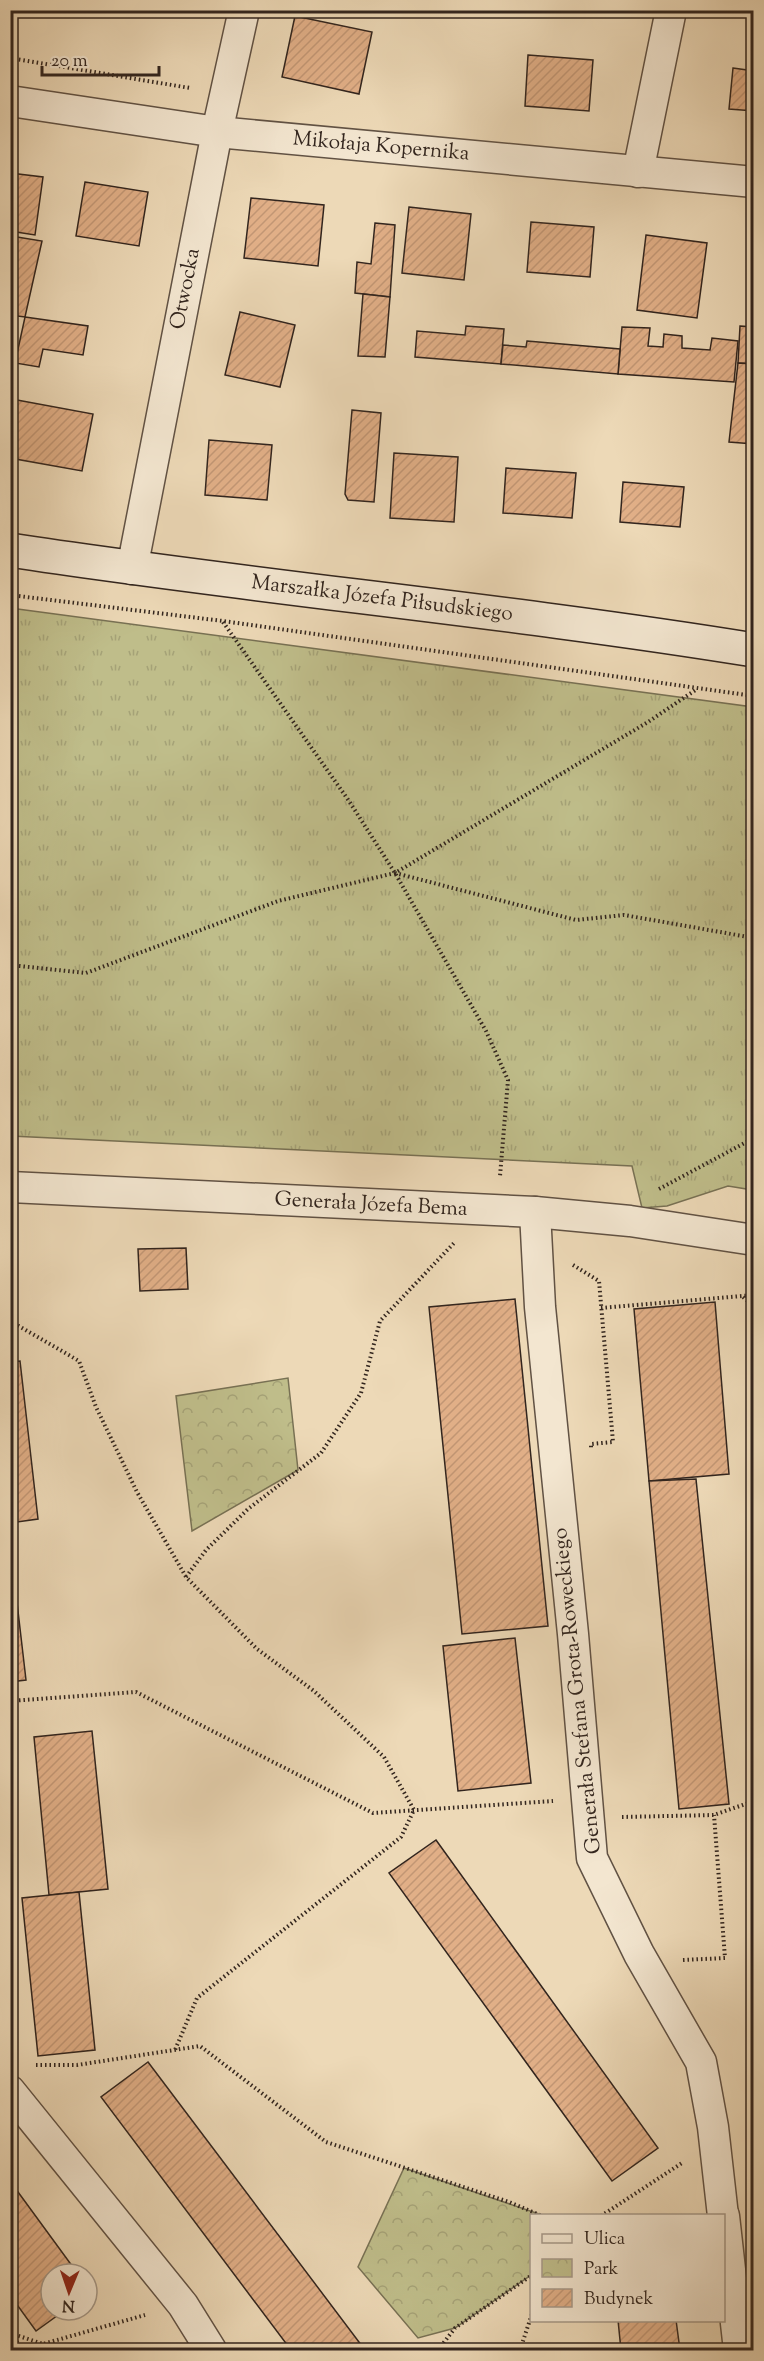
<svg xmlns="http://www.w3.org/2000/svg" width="764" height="2361" font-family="'Sorts Mill Goudy',serif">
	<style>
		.grass { fill: url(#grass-tufts); stroke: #787154; stroke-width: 1.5 }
		.park { fill: url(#park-crowns); stroke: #787154; stroke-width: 1.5 }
		.building { fill: url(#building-hatch); stroke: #32251e; stroke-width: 1.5 }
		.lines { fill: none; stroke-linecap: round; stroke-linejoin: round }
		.street-casing { stroke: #615244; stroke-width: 33 }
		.secondary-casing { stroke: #32251e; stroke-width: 36 }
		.path { stroke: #32251e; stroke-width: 4; stroke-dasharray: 1.5 3; stroke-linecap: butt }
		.street { stroke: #f3e6d0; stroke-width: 30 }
		.secondary { stroke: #f3e6d0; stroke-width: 33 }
		.labels { text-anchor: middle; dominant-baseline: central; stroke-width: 4.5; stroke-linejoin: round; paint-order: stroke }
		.street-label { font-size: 21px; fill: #32251e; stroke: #f3e6d0 }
	</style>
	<defs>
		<pattern id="grass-tufts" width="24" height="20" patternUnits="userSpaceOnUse" patternTransform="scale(1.5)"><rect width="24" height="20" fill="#bfbd8a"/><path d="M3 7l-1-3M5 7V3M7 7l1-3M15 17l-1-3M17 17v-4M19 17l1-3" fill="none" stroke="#a5a277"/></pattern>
		<pattern id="park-crowns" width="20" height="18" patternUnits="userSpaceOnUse" patternTransform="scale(1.5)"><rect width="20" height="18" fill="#bfbd8a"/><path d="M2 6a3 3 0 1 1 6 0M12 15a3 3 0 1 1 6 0" fill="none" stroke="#a5a277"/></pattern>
		<pattern id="building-hatch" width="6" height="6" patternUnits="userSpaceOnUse" patternTransform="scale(1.5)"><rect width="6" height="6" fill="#e1af87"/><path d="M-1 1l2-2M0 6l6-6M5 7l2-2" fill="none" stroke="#c29674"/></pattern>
	</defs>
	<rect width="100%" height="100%" fill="#edd9b7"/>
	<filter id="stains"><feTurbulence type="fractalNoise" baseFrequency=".00333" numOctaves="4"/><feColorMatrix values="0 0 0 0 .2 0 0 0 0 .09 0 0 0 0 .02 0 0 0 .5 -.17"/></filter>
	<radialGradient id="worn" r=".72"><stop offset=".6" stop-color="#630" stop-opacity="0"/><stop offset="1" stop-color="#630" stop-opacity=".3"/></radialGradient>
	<path class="grass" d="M10,608L753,707V1190L728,1186L667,1206L642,1208L632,1166L11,1136Z"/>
	<g class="park">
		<path d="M288,1378L298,1470L192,1531L176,1396Z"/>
		<path d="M404,2168L542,2215L532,2216L531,2275L455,2328L418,2338L358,2267Z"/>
	</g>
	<g class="building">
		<path d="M295,16L372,32L359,94L282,77Z"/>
		<path d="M528,55L593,60L589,111L525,106Z"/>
		<path d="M733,68L754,71V111L729,109Z"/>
		<path d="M10,173L43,177L35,235L10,231Z"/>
		<path d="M85,182L148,192L139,246L76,236Z"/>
		<path d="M251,198L324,205L318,266L244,258Z"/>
		<path d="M409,207L471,214L464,280L402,273Z"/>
		<path d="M531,222L594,227L590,277L527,272Z"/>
		<path d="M375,223L395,225L390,297L355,293L357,262L371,264Z"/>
		<path d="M646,235L707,243L697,318L637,310Z"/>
		<path d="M17,237L42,241L25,317L10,315V264Z"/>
		<path d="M363,294L390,297L385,357L358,356Z"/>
		<path d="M240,312L295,325L280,387L225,375Z"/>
		<path d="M25,317L88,326L83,355L43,349L39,367L15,363Z"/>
		<path d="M466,326L504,329L501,364L415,357L417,331L465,335Z"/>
		<path d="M740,326L754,327V364L738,363Z"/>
		<path d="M622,327L650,328L648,346L663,347L664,334L682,336V348L710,350L712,338L738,341L734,382L618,374Z"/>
		<path d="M527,341L620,349L618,374L501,364L503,345L526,347Z"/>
		<path d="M738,363L754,364V444L729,442Z"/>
		<path d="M17,400L93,414L82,471L10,458V437Z"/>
		<path d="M352,410L381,413L374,502L348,500L345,494Z"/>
		<path d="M209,440L272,445L267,500L205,495Z"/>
		<path d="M394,453L458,457L454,522L390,518Z"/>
		<path d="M506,468L576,473L572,518L503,513Z"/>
		<path d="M623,482L684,487L680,527L620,522Z"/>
		<path d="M186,1248L188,1289L140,1291L138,1249Z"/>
		<path d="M515,1299L548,1626L462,1634L429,1307Z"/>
		<path d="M715,1302L729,1474L649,1481L634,1309Z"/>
		<path d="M20,1361L38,1519L10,1523V1362Z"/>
		<path d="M696,1479L729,1804L679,1809L649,1481Z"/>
		<path d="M10,1542L26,1680L10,1682Z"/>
		<path d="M515,1638L531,1783L458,1791L443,1646Z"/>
		<path d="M92,1731L108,1889L49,1895L34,1737Z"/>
		<path d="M436,1840L658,2148L612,2181L389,1873Z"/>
		<path d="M79,1892L95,2050L38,2056L22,1898Z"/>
		<path d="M148,2062L365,2350H291L101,2097Z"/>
		<path d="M10,2181L78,2274H51V2310H65L36,2331L10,2295Z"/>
		<path d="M618,2320H676L680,2350H621Z"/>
	</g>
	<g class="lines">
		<defs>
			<g id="street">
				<path d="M10,101L217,132L754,182"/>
				<path d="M638,172L671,10"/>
				<path d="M132,569L217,132L244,10"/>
				<path d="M10,1187L535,1212L630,1221L754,1240"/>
				<path d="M535,1212L540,1307L573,1634L592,1858L639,1954L701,2062L713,2127L723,2216"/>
				<path d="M10,2091L183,2305L211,2350"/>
				<path d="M724,2216L739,2350"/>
			</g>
			<path id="secondary" d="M10,550C258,588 507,610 754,650"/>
		</defs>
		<use href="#street" class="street-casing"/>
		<use href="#secondary" class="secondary-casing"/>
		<g class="path">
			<path d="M10,58L190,88"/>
			<path d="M10,595L223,621L754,696"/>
			<path d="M223,622L349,801L395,873L486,1031L508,1080L500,1176"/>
			<path d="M395,873L576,920L624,915L754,938"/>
			<path d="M10,965L86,973L278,901L395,873L648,722L697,689"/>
			<path d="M659,1189L754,1138"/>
			<path d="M573,1265L599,1281L613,1442L591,1444V1448"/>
			<path d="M743,1297L754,1306"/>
			<path d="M601,1308L754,1295"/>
			<path d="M10,1321L79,1361L96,1407L137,1492L186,1577L257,1649L314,1691L384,1757L414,1810L401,1837L197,1998L175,2050"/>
			<path d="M186,1577L206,1550L248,1509L321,1453L361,1393L380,1321L454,1243"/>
			<path d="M10,1701L136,1692L373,1813L553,1801"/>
			<path d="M622,1817L714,1815L754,1801"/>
			<path d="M683,1960L725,1958L714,1815"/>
			<path d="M36,2065H77L200,2046L326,2142L509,2202L542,2216"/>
			<path d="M601,2216L682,2163"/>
			<path d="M10,2333L43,2344L145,2315"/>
			<path d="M12,2334L22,2350"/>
			<path d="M438,2350L455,2328L532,2275"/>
			<path d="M520,2350L532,2314"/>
		</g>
		<use href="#street" class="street"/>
		<use href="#secondary" class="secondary"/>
	</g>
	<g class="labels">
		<g class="street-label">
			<text transform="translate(381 147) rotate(5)">Mikołaja Kopernika</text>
			<text transform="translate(186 289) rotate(-79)">Otwocka</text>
			<text transform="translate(382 599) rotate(7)">Marszałka Józefa Piłsudskiego</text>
			<text transform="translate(371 1205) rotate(3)">Generała Józefa Bema</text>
			<text transform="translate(578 1691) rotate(-96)">Generała Stefana Grota-Roweckiego</text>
		</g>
	</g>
	<rect width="764" height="2361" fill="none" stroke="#edd9b7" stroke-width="36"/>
	<rect x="12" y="12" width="740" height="2337" fill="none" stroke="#32251e" stroke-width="3"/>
	<rect x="18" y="18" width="728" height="2325" fill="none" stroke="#32251e" stroke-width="1.5"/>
	<rect x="530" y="2214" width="195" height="108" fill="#f3e6d0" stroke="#a69989" stroke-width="1.5"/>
	<rect x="542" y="2234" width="30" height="9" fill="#f3e6d0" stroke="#a69989" stroke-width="1.5"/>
	<text x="584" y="2244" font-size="18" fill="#32251e">Ulica</text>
	<rect x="542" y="2259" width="30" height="18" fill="url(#park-crowns)" stroke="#a69989" stroke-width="1.5"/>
	<text x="584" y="2274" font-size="18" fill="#32251e">Park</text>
	<rect x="542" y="2289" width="30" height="18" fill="url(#building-hatch)" stroke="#a69989" stroke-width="1.5"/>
	<text x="584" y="2304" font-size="18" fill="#32251e">Budynek</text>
	<g transform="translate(69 2292) rotate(182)"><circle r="28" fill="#f3e6d0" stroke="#a69989" stroke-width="1.5"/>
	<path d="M0-4.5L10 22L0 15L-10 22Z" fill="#8f2418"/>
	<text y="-9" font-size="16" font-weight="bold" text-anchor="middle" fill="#32251e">N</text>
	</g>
	<path d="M42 66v9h117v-9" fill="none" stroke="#32251e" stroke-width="3"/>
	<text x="51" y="66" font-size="18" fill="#32251e" stroke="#f3e6d0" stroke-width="4.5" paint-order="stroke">20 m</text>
	<rect width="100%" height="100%" filter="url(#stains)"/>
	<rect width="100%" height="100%" fill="url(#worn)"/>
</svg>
